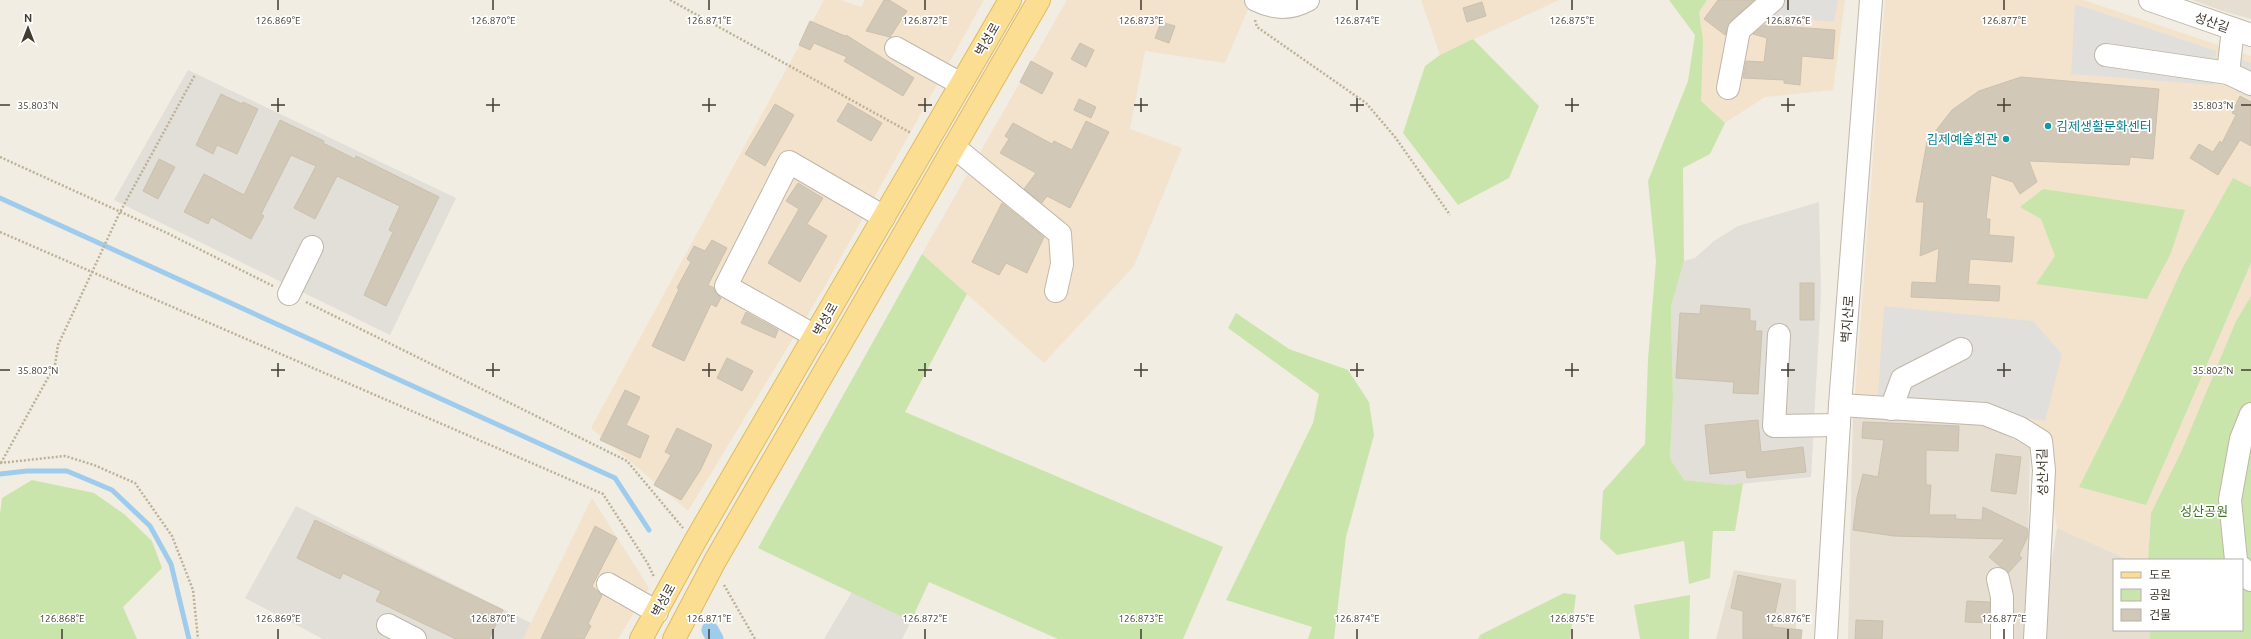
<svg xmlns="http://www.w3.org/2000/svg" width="2251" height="639" font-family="Ubuntu,'Noto Sans KR',sans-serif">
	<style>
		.residential { fill: #e5ded1 }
		.commercial { fill: #f3e3cd }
		.industrial { fill: #e2ded8 }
		.green { fill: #cae5ab }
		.parking { fill: #e1dfdb }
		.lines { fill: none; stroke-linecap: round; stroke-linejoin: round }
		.stream { stroke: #9fcced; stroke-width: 5 }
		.canal { stroke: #9fcced; stroke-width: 17 }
		.building { fill: #d2c8b8; stroke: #ccc0ac }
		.minor-casing { stroke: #bfb7a8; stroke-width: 24 }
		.major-casing { stroke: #dfbb62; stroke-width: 24 }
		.path { stroke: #bdb097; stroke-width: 2.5; stroke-dasharray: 2 2; stroke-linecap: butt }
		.minor { stroke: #fff; stroke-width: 22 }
		.major { stroke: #fbde91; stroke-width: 22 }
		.ticks { fill: none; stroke: #423c33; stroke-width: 1.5 }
		.culture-dot { fill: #0f9aa8; stroke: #fff; stroke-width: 1.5 }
		.labels { text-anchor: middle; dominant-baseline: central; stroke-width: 3.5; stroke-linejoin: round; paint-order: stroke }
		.street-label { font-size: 13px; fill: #423c33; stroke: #fff }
		.culture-label { font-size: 13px; fill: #0d838f; stroke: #fff; text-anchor: start }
		.park-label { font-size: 13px; fill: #447129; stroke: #fff }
		.ticks-label { font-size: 10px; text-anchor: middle; fill: #423c33; stroke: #fff; stroke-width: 3.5; stroke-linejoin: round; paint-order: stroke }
	</style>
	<rect width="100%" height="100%" fill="#f1ede2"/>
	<g class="residential">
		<path d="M2192,0H2251V19L2223,11Z"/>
		<path d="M1853,416L1988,426L2030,448L2026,639H1848Z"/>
		<path d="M2057,528L2129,560H2114V630H2149L2150,639H2042V620Z"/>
		<path d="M1734,570L1796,580V639H1716Z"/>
	</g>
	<g class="commercial">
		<path d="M824,0H841L861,7L865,0H984L825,286L688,511L591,428Z"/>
		<path d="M1067,0H1252L1225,63L1145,51L1130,129L1182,148L1134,266L1044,363L922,254Z"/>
		<path d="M1421,0H1559L1440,55Z"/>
		<path d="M1707,0H1845L1833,90L1765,97L1725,123L1701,101L1699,12Z"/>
		<path d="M1885,0H2083L2251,56V296L2236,321L2182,450L2151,513L2148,560H2129L2057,528L2040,428L1855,394Z"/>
		<path d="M592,498L649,588L618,639H523Z"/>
	</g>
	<g class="industrial">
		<path d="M188,70L456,198L390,335L114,200Z"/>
		<path d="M1819,202L1821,294L1811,477L1730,485L1684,480L1670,459L1673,399L1671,307L1684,261L1695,258L1714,241L1738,226Z"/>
		<path d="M296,506L531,623L523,639H323L245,598Z"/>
		<path d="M852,592L911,621L902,639H824Z"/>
	</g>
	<g class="green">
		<path d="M1669,0H1707L1699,12L1703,40L1701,101L1725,123L1710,154L1683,168L1684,261L1671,307L1673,399L1670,459L1684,480L1730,485L1743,483L1735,531H1713L1710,578L1689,584L1684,541L1617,555L1600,539L1603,491L1645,444L1648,359L1656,261L1648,181L1688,81L1695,35Z"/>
		<path d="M1473,39L1539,106L1509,178L1458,205L1403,133L1425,66L1440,55Z"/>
		<path d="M2233,178L2251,187V263L2146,505L2079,487L2124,397L2182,269Z"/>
		<path d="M2043,189L2185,210L2171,253L2147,299L2036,284L2055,256L2041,219L2020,207Z"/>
		<path d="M922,254L967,294L905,412L1223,547L1183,639H1058L929,582L911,621L758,548Z"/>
		<path d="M2251,296V639H2150L2149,630H2242V560H2148L2151,513L2182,450L2236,321Z"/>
		<path d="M1236,313L1289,349L1348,370L1369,402L1374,435L1346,537L1334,639H1308L1312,627L1226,600L1313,423L1319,394L1228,328Z"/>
		<path d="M32,480L94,493L124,514L152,541L162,568L123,607L137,639H0V514L2,498Z"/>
		<path d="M1564,593L1576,595L1570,639H1478L1480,635Z"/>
		<path d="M1690,595L1689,639H1640L1634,605Z"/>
	</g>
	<g class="parking">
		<path d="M1761,0H1838L1834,22L1755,14Z"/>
		<path d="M2075,4L2216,51L2214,85L2071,74Z"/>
		<path d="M2238,58L2251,63V98L2236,92Z"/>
		<path d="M1884,306L2033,321L2062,354L2045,421L1878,395Z"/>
	</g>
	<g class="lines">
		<g class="stream">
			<path d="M0,198L615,478L649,530"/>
			<path d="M0,474L27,471H67L112,490L150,526L171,564L189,639"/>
		</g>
		<path class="canal" d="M710,630L715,639"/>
	</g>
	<g class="building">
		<path d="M884,0H889L907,11L890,37L866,31Z"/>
		<path d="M1718,0H1754L1731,21L1725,35L1704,19Z"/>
		<path d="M1482,2L1486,16L1467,22L1463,8Z"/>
		<path d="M810,21L845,36L846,35L914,78L903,96L844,61L847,57L814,43L810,50L799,45Z"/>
		<path d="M1161,22L1175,26L1169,43L1155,38Z"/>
		<path d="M1764,25L1835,30L1833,59L1802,56L1800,85L1784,83V80L1743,78L1746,61L1764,62L1767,38L1753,34Z"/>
		<path d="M1080,43L1094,50L1086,67L1071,59Z"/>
		<path d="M1031,61L1053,73L1042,94L1020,82Z"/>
		<path d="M2021,77L2159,89L2153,159L2130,157L2129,165L2029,161L2037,182L2020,194L2013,182L1991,175L1986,219H1990L1989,235L2014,237L2012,262L1970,259L1968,284L2000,286L1999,301L1911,297L1912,282L1936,283L1939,248L1920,256L1924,202H1916L1927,142L1952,110L1979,91Z"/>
		<path d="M221,94L242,104L243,102L258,109L237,154L217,145L213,154L196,145Z"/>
		<path d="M2240,96L2251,102V146L2240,140L2218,175L2190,158L2199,144L2213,152L2220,141L2222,143L2236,115L2232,113Z"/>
		<path d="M1079,99L1096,107L1091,118L1074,110Z"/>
		<path d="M848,103L882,123L871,141L837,121Z"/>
		<path d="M775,104L794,115L765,166L745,154Z"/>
		<path d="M280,120L324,141L323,143L355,159L356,156L439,197L386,306L364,295L393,232L389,230L400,206L337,176L315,219L294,208L316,166L291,155L261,214L264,216L251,239L211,217L208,224L184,212L204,174L244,195Z"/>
		<path d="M1086,121L1109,132L1070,208L1047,196L1042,203L1024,189L1036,173L1000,153L1009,139L1005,136L1013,123L1052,144L1054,141L1072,150Z"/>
		<path d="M159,159L175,167L158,199L143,191Z"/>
		<path d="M798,183L823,198L807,224L827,236L800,282L768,263L799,209L786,201Z"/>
		<path d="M1002,203L1044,237L1027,273L1006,263L999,275L972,262Z"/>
		<path d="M712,240L727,248L708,285L714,288L716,293L721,298L716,307L711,304L684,361L652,346L679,289L677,288L691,262L687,259L694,246L705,251Z"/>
		<rect x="1800" y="283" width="14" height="37"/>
		<path d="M1701,305L1750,309V321H1756L1755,331H1762L1758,394L1733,393L1734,382L1676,378L1680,313L1700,314Z"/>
		<path d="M746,312L778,330L775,338L741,323Z"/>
		<path d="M727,358L753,371L742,391L717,378Z"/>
		<path d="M625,390L640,397L626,425L649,436L640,458L600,440Z"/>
		<path d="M1758,420L1761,452L1803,447L1806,472L1747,478L1746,470L1710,474L1705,425Z"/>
		<path d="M1863,422L1959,426L1958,451L1926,450V485H1931L1929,515H1956L1955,519L1982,520L1983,507L2028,529V536L2019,555L2022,558L2008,573L1989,557L2005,539L1894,536L1853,530L1857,498L1863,474L1878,477L1884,440L1862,438Z"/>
		<path d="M677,428L712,445L701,469L681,500L654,485L671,455L665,452Z"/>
		<path d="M1996,454L2021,457L2016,494L1991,491Z"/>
		<path d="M315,520L503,610L489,639H456L376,601L381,591L343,573L340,579L297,558Z"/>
		<path d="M595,526L617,538L592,586L602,595L588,624L591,626L584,639H541Z"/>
		<path d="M1738,575L1781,584L1772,627L1802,630L1801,639H1743V611L1731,608Z"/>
		<path d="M1967,601L1990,602V623L1965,622Z"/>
		<path d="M1856,620L1883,621L1882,639H1855Z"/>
	</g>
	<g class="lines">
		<defs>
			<g id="minor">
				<path d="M1256,0C1274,9 1290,10 1308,0"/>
				<path d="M2150,0L2251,35"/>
				<path d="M2233,29L2228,73L2251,84"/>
				<path d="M896,48L961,84"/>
				<path d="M2106,55L2228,73"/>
				<path d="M1728,88L1739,30L1773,0"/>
				<path d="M954,147L1060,234L1062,264L1056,291"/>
				<path d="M289,294L312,247"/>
				<path d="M1779,335L1774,426L1839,425"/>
				<path d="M815,336L726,286L789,162L884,217"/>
				<path d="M1840,405L1985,414L2020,428L2041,441L2044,470L2035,639"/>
				<path d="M1891,409L1902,379L1961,349"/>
				<path d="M2236,560L2230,500L2241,439L2251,414"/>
				<path d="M2242,568L2251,580"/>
				<path d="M1998,579L2002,597V639"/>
				<path d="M608,584L657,612"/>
				<path d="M388,625L415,639"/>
				<path d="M1826,639L1840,405L1871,0"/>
			</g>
			<g id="major">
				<path d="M641,639L694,543L1010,0"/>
				<path d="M674,639L715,561L1039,0"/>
			</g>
		</defs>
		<use href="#minor" class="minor-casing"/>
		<use href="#major" class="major-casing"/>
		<g class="path">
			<path d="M670,0L911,133"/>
			<path d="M1255,20L1257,27L1366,103L1395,137L1450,215"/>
			<path d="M0,157L167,233L273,286"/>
			<path d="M0,232L603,494L648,564L654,577"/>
			<path d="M306,302L627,461L683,528"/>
			<path d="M0,463L65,456L94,465L135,483L172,536L193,590L198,639"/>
			<path d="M1,463L55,365L58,345L120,212L195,75"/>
			<path d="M724,585L755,639"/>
		</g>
		<use href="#minor" class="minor"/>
		<use href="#major" class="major"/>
	</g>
	<path class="ticks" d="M278,0V10M493,0V10M709,0V10M925,0V10M1141,0V10M1357,0V10M1572,0V10M1788,0V10M2004,0V10M278,98V112M493,98V112M709,98V112M925,98V112M1141,98V112M1357,98V112M1572,98V112M1788,98V112M2004,98V112M0,105H10M271,105H285M486,105H500M702,105H716M918,105H932M1134,105H1148M1350,105H1364M1565,105H1579M1781,105H1795M1997,105H2011M2241,105H2251M278,363V377M493,363V377M709,363V377M925,363V377M1141,363V377M1357,363V377M1572,363V377M1788,363V377M2004,363V377M0,370H10M271,370H285M486,370H500M702,370H716M918,370H932M1134,370H1148M1350,370H1364M1565,370H1579M1781,370H1795M1997,370H2011M2241,370H2251M62,629V639M278,629V639M493,629V639M709,629V639M925,629V639M1141,629V639M1357,629V639M1572,629V639M1788,629V639M2004,629V639"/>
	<g class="culture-dot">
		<circle cx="2048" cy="126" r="4"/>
		<circle cx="2006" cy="139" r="4"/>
	</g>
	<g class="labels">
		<g class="street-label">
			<text transform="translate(2212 22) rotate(19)">성산길</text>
			<text transform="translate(987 39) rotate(-60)">벽성로</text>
			<text transform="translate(825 319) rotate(-60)">벽성로</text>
			<text transform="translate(1847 319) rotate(-86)">벽지산로</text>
			<text transform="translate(2042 472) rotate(-91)">성산서길</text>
			<text transform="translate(663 600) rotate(-61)">벽성로</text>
		</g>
		<g class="culture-label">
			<text x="2056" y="126">김제생활문화센터</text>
			<text x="1998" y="139" text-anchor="end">김제예술회관</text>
		</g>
		<g class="park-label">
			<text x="2204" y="511">성산공원</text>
		</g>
	</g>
	<g class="ticks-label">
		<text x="278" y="24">126.869°E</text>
		<text x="493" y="24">126.870°E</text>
		<text x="709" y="24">126.871°E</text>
		<text x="925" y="24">126.872°E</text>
		<text x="1141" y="24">126.873°E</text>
		<text x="1357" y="24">126.874°E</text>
		<text x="1572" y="24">126.875°E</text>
		<text x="1788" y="24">126.876°E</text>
		<text x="2004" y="24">126.877°E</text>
		<text x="38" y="109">35.803°N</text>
		<text x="2213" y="109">35.803°N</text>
		<text x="38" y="374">35.802°N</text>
		<text x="2213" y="374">35.802°N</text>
		<text x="62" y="622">126.868°E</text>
		<text x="278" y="622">126.869°E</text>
		<text x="493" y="622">126.870°E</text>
		<text x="709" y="622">126.871°E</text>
		<text x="925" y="622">126.872°E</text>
		<text x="1141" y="622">126.873°E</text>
		<text x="1357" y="622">126.874°E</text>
		<text x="1572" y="622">126.875°E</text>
		<text x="1788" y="622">126.876°E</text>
		<text x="2004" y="622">126.877°E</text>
	</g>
	<rect x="2113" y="559" width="130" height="72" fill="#ffffff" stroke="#b3b1ad"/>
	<rect x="2121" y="572" width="20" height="6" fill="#fbde91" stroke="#b3b1ad"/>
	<text x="2149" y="579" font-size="12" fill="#423c33">도로</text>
	<rect x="2121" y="589" width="20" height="12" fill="#cae5ab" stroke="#b3b1ad"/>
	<text x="2149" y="599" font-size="12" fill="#423c33">공원</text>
	<rect x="2121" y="609" width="20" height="12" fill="#d2c8b8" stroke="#b3b1ad"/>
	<text x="2149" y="619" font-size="12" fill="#423c33">건물</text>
	<g transform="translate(28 28)" stroke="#ffffff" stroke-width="3" paint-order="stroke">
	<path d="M0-3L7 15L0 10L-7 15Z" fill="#423c33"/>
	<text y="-6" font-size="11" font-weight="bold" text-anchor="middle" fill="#423c33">N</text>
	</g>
</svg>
